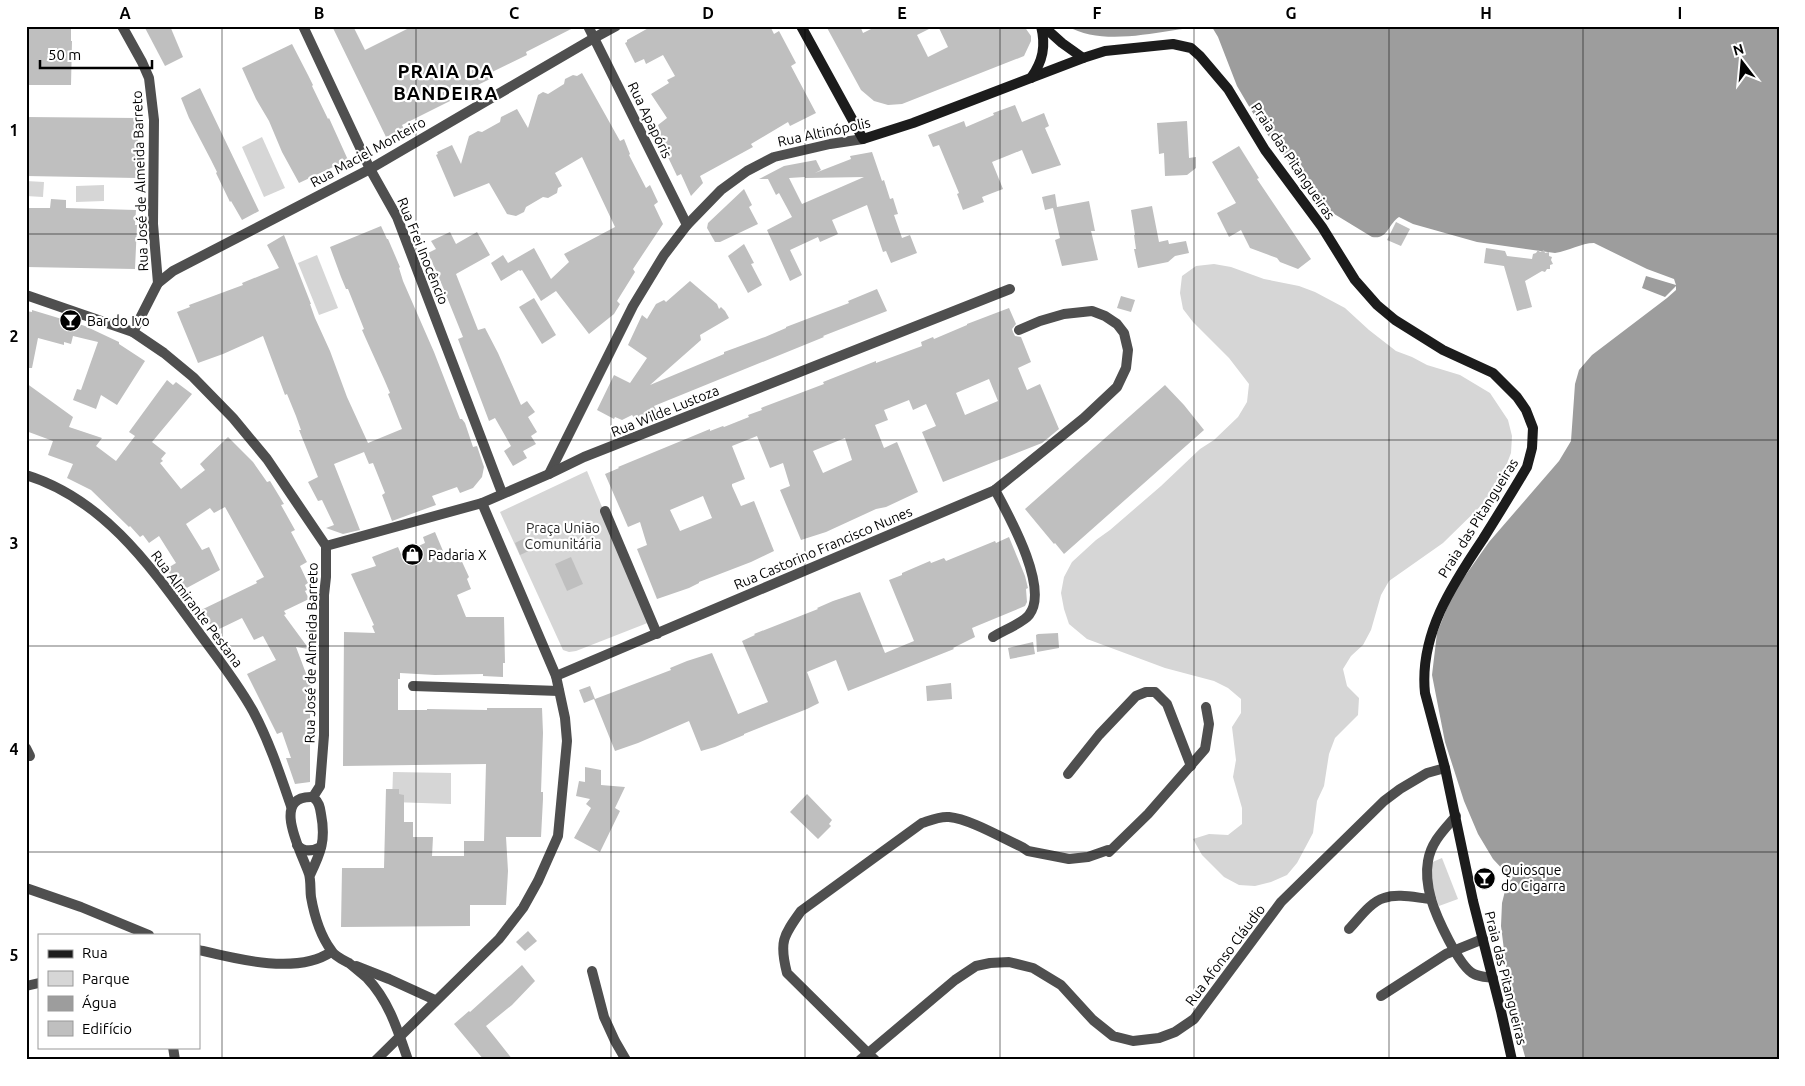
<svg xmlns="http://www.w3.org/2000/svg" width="1805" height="1086" font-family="Ubuntu,sans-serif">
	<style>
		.green { fill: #d6d6d6 }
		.water { fill: #9d9d9d }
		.building { fill: #bfbfbf; fill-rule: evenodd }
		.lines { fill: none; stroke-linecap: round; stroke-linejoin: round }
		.street { stroke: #4f4f4f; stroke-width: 10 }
		.secondary { stroke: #1c1c1c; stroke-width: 10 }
		.grid { fill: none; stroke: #000; stroke-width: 1; stroke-opacity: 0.55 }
		.labels { text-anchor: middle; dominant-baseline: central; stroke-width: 4.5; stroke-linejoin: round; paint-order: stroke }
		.street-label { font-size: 14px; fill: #000; stroke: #fff }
		.poi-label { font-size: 14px; fill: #000; stroke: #fff; text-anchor: start }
		.park-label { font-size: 14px; fill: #2d2d2d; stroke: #fff }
		.district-label { font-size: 19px; font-weight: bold; letter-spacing: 1px; fill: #000; stroke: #fff }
		.neatline { fill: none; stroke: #000; stroke-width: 2 }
		.grid-label { font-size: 16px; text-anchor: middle; font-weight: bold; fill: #000 }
	</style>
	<rect width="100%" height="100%" fill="#fff"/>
	<g class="green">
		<path d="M262,137L285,188L264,197L242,147Z"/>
		<path d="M26,181L44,182L43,197L26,196Z"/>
		<path d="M104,185V201L76,202V186Z"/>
		<path d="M317,255L338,308L319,315L298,263Z"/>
		<path d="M1214,264L1231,267L1264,279L1299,286L1315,292L1345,308L1369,330L1396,351L1412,357L1427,365L1460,375L1490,393L1508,420L1512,436L1511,453L1499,484L1490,497L1443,543L1389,581L1381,595L1371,630L1363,645L1351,656L1343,669L1347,686L1359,698L1358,715L1335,738L1329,754L1324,786L1317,801L1313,833L1297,863L1287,875L1271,882L1255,886L1239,885L1224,877L1202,855L1193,839L1209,834L1228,835L1242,824V808L1233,777L1236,760L1232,727L1241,713V699L1228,688L1214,681L1165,668L1087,639L1069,624L1064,609L1061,593L1064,577L1072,562L1096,540L1110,530L1161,486L1200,449L1214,440L1238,417L1247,402L1249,384L1229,358L1193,322L1183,309L1180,293L1182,276L1196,266Z"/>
		<path d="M587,471L650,622L576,651L569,652L563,650L500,512Z"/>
		<path d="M393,772L451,773V804L392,802Z"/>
		<path d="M1442,858L1458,899L1439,906L1423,866Z"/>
	</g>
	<path class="water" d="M1067,26H1779V1060H1526L1520,1039L1507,974L1501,926L1502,903L1508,879L1507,874L1493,859L1478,834L1464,801L1445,742L1432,675L1437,633L1453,593L1489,542L1559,461L1571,441L1575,384L1579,370L1592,355L1667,298L1676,290V286L1665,297L1642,288L1646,276L1676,285L1674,279L1647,269L1594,243C1581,243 1569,251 1555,253L1477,242L1413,224L1399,217C1388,224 1388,240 1372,237L1331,212L1313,192L1260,125L1237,86L1218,37L1212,27C1198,26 1184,29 1169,31C1137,36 1096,43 1067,26Z"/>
	<g class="building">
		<path d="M26,26H71V41H72L71,85H26Z"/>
		<path d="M144,26H170L183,57L165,66Z"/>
		<path d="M332,26H353L365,50L413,26H577L526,52L527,55L488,74L490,79L449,99L450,101L402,125L404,129L386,137Z"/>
		<path d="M652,26H770L774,34L779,31L796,63L791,66L816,113L790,126L788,122L751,144L753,147L700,176L703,183L691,196L681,174L677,176L655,130L659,128L658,125L667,118L651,94L669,83L667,80L675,76L663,55L646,64L644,59L635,63L625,43L627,42V40Z"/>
		<path d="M826,26H860L863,33L877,26H935L917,35L928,57L948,47L938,26H1024L1031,36V41L1024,56L902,104L888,105L874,101L861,90Z"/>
		<path d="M292,44L308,75L313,85L312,86L328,119L329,118L348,160L299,183L282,152L269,121L256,99L242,68Z"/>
		<path d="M582,73L620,141L624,139L630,154L629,155L646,188L650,185L658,202L654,205L663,224L633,269L635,272L617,301L620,304L614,314L589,334L556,291L541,301L522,270L520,271L519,270L501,281L491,263L503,255L508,263L534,248L551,279L569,262L564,254L615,227L582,157L555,173L562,186L558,188L557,193L548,198L543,197L526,207L524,212L516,216L507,214L489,183L454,197L436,155L438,154L437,152L452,145L461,164L469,136L478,131L482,132L500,122L501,117L517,109L528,128L538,95L543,92L548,94L564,84L565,79L573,75L577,76Z"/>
		<path d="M200,88L259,211L242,220L231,201L230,202L216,173L217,172L211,160L189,118L181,98Z"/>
		<path d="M1015,105L1022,122L1044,113L1049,126L1045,128L1061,165L1032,174L1022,150L992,162L1003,189L982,197L984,202L963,210L957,194L959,193L939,145L933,147L928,135L964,121L966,127L994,115L993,113Z"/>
		<path d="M26,117L137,118V133L138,134L137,178L26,176Z"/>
		<path d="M1187,121L1189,158L1196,157V168L1187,175L1165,176L1164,153L1159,154L1157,123Z"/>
		<path d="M1239,146L1259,178L1257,179L1311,259L1298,269L1280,262L1277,258L1250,248L1241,230L1229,237L1217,213L1236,203L1212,162Z"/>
		<path d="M872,152L882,181L884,180L890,199L893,198L898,214L894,215L902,238L910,235L917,253L891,263L886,251L883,252L867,205L832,220L838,234L820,242L818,237L790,250L802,275L790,281L767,230L792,217L779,193L776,195L768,179H759L784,166L816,160L821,170L815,173L851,159L850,156ZM805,177V178L864,177L802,204L789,178Z"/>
		<path d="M744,189L752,205L749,207L758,224L720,242H715L707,228L708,223Z"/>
		<path d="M1055,194L1057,207L1089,201L1095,231H1091L1098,260L1062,266L1055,240L1060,238L1053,208L1045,210L1042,197Z"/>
		<path d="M51,199L66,200V208L136,210L135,225H137L135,269L26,267V208H50Z"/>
		<path d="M1152,206L1159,242L1168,240L1169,244L1186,241L1189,253L1175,256L1168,262L1138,268L1134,249H1136L1134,235H1135L1131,210Z"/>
		<path d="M1396,222L1410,229L1401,246L1387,240Z"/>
		<path d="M381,226L387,239H388L400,267L399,268L403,281L434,352L460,419H462L465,423L473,447L477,446L484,467L482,477L473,488L460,493L457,487L432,496L436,505L392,521L382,495L385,493L373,463L369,464L364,452L334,464L360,530L343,534L326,528L334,525L322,500L318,501L308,482L318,477L299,430H301L296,416L287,394L285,395L263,336L223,354L198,363L177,312L190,307L189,305L243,285L242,283L279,268L267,245L284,235L311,304H310L315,318L330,351L347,397L368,443L402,429L388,394L390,393L384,379L366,339L362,330L364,329L348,289H346L341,277L330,247Z"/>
		<path d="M450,232L456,244L477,232L490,255L456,274L478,330L485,328L498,353L521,405L527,401L535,412L528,417L537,432L531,436L536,444L523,451L527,458L513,466L504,451L511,446L495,418L489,421L458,339L463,337L440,280L428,253L436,249L431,241Z"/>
		<path d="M744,244L754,263L751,264L762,285L748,293L728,256Z"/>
		<path d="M1486,248L1505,251L1507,256L1532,259L1533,254L1536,253L1538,250L1540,252L1544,250L1545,253L1549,252V256L1552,257L1551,260L1553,264L1550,265V269H1547L1545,272L1542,271L1525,281L1532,307L1517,311L1504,266L1484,263Z"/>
		<path d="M690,281L717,304L719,309L721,307L725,311L729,318L700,335L701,340L650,385L724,354V352L735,348L765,337L786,328V327L849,303L848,301L877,289L887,311L823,336L824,337L654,406L658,413L638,423L632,415L622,420L615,417L614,419L597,410L614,375L630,383L647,358L628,345L642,315L647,319L656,304L664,300L666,302Z"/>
		<path d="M1121,296L1135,300L1131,312L1117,308Z"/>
		<path d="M534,298L556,335L542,344L519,307Z"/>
		<path d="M1009,308L1016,324L1012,329L1013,332L1015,336L1021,337L1031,362L1018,368L1027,390L1040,384L1059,429L1042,443L943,482L922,432L936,426L926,404L913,410L909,400L884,410L888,420L875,425L884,448L897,442L918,492L886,507L876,509L826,532L801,540L780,490L790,486L783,463L770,468L757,436L732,446L745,479L732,484V486L741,506L754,501L774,551L751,562L699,582V583L689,588L657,599L637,549L647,545L640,522L628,527L605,474L619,468L618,467L710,429V431L723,426L724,427L749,417L748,415L762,410L761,408L824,384L823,382L876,361V363L922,346L921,342L933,337L934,339L967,325V324ZM989,379L998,401L965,415L956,393ZM845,438L852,460L823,473L813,451ZM703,496L712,518L680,531L670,510Z"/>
		<path d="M32,310L85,326L119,342V344L145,361L117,405L101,395L96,409L73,400L77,389L81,390L98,342L73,336L71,344L64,342V345L38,338L32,368H26V311L32,312Z"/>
		<path d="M167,380L173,385L176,382L192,394L152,442L166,453L161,459L163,461L160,463L181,489L205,470L200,464L228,437L253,462L267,482L270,481L284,504L281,505L295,530L291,532L307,562L300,566L308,583L305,585L307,590L305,591L309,599L284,611L286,614L284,615L309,649L296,647L313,692H310V782L295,784L286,758H291L282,732L277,734L247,674L276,660L263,636L254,640L242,618L215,631L199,611L257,583L256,581L264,577L225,507L214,513L210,508L186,524L202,550L209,547L220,570L183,590L166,569L176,563L159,536L149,543L143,535L140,537L130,526L129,527L91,490L67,478L73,464L48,455L53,441L26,431V383L73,417L69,427L102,438L96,446L116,461L135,436L129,432Z"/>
		<path d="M1165,385L1184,405L1204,430L1064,554L1055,543L1054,544L1025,509Z"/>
		<path d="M435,532L446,558L458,553L469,577L467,579L471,589L457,595L466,617H504L505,663H503V677L483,676V674L435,675L400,673V679H398V710H427V709L487,710V708H542L543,733L541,792H543V799L541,837H506L508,871L506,905H470V926L341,927L342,868H384L386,789H399V794L404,795V822H413V837H433L432,856H464V841H484L486,764L343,766L344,632L375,633L372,626L374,625L351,574L376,566L372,557L398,547L401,554L425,543L423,537Z"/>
		<path d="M1009,537L1025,576L1028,588L1026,589L1027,602L1025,606L972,628L975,637L953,648L954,649L848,691L836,660L807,672L819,703L807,709L744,734V735L715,747L701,751L689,721L638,743L615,751L594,699L584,703L579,690L590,686L595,699L671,670L670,668L687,661L712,653L738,714L768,702L742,641L755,635L754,634L818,609L817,608L833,601L860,592L885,653L914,641L889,580L902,575V573L930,561L931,563L944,558L946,561L995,541L996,543Z"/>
		<path d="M525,538L531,550L520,555L515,543Z"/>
		<path d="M571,557L583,584L567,591L555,564Z"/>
		<path d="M1058,633L1059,648L1037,652L1036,635L1038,634Z"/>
		<path d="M1033,642L1035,654L1010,659L1008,648Z"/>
		<path d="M951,683L952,699L927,701L926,686Z"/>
		<path d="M585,767L601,770V785L625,787L615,808L620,811L600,852L574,838L591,808L586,804L590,799L576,796L579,781L585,782Z"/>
		<path d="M807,794L832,820L829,824L831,826L818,839L790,812Z"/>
		<path d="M528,931L537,941L525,951L516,942Z"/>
		<path d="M522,965L535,981L512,1005L486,1026L513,1060H484L454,1024L469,1011L470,1012Z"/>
	</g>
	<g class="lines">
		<g class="street">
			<path d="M122,26L142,62L149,78L154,120L153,224L158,283L133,332"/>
			<path d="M303,26L370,169L397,217L502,493"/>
			<path d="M588,26L687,225"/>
			<path d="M158,283L173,271L370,169L594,38L616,26"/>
			<path d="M26,295L133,332L164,353L193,377L233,418L267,459L326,546V577L324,595V735L320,786L313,797"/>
			<path d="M549,474L633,306L664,255L687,225L721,190L747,171L774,157L830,144L863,139"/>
			<path d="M26,475C104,499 151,567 197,630C216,656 237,682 253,711C269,741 280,774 291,806"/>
			<path d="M605,511L657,634"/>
			<path d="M326,546L482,503L549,474L584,457L1010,289"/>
			<path d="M993,637C1002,631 1023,623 1029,615C1050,589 1009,516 995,490"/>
			<path d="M556,676L995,490L1084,418L1117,387L1126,368L1128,350L1124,333L1117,324L1105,316L1092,311L1064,314L1040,321L1019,330"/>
			<path d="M413,686L559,691"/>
			<path d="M26,748L30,756"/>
			<path d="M1068,774L1099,735L1136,696L1146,692H1155L1167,704L1191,766"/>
			<path d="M1456,816C1444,830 1431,842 1428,861C1426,872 1428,888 1431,899C1436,916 1459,967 1474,974C1480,977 1487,977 1493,978"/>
			<path d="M297,845C304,853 313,851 321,847"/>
			<path d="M310,875C321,852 326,840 321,814C320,807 319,802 313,797C269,795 302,853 309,874C311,881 310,889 311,897C314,914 320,935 331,950C334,956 343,960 349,963C355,968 361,973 367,978C389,1001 398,1031 408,1060"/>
			<path d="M26,888L81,907L149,935"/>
			<path d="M1349,929C1358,920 1370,902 1384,898C1398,893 1417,898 1431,899"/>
			<path d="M199,950C236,959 297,975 331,952"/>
			<path d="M356,966L389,979L435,1000"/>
			<path d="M592,971L604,1017L615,1041L626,1060"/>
			<path d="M26,986L39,983"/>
			<path d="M1381,996L1446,954L1483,939"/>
			<path d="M173,1047L175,1060"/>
			<path d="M376,1060L499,939L523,908L538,881L558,836L567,741L565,718L556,676L482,503"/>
			<path d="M860,1060L955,980L976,966L990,963L1009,962L1033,968L1061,985L1093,1020L1113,1036L1133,1041L1159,1038L1175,1032L1194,1019L1281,902L1384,801L1400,789L1427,773L1445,768"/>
			<path d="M875,1060L787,973C779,942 783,936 801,911L922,823C931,820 940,816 949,817C970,819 1002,838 1022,847L1028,851L1069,859L1088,857L1108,850L1109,852L1148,814L1205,749L1209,724L1206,707"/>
		</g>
		<g class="secondary">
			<path d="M801,26L863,139L913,123L1083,58L1105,51L1173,44L1191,48L1200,56L1228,89L1265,150L1322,227L1355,280L1377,305L1395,320L1443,350L1493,373L1517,397L1526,410L1533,428L1532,448L1527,467C1513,491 1498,515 1483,539C1452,585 1419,635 1425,693L1445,768L1473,901L1501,1011L1512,1060"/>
			<path d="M1043,26L1062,43L1083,58"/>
			<path d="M1031,78C1043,61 1046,46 1041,26"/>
		</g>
	</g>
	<path class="grid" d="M222,26V1060M416,26V1060M611,26V1060M805,26V1060M1000,26V1060M1194,26V1060M1389,26V1060M1583,26V1060M26,234H1779M26,440H1779M26,646H1779M26,852H1779"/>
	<defs>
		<symbol id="bar-disc" viewBox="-11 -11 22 22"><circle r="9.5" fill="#000" stroke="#fff"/><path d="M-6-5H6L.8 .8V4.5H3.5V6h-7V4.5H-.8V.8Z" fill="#fff"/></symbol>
		<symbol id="shop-disc" viewBox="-11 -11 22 22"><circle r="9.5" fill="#000" stroke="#fff"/><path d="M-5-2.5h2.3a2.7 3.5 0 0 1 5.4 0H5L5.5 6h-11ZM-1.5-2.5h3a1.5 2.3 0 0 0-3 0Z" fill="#fff"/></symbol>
	</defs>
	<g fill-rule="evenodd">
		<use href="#bar-disc" x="58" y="308" width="25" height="25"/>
		<use href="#shop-disc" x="400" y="542" width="25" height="25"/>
		<use href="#bar-disc" x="1472" y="866" width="25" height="25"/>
	</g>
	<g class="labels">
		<g class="street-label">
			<text transform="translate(650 120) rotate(64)">Rua Apapóris</text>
			<text transform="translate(824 132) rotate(-12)">Rua Altinópolis</text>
			<text transform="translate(368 152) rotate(-29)">Rua Maciel Monteiro</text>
			<text transform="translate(1293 161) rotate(56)">Praia das Pitangueiras</text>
			<text transform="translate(140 181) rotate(-92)">Rua José de Almeida Barreto</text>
			<text transform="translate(423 251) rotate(68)">Rua Frei Inocêncio</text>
			<text transform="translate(665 411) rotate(-22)">Rua Wilde Lustoza</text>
			<text transform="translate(1478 518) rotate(-58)">Praia das Pitangueiras</text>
			<text transform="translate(823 548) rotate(-23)">Rua Castorino Francisco Nunes</text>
			<text transform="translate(197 609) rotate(53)">Rua Almirante Pestana</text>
			<text transform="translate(311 653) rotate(-89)">Rua José de Almeida Barreto</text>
			<text transform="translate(1225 955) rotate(-53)">Rua Afonso Cláudio</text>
			<text transform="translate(1506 978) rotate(76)">Praia das Pitangueiras</text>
		</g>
		<g class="poi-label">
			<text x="87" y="321">Bar do Ivo</text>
			<text x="428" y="555">Padaria X</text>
			<text x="1501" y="870">Quiosque<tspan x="1501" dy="16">do Cigarra</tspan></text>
		</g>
		<g class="park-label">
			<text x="563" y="528">Praça União<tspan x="563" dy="16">Comunitária</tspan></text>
		</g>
		<g class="district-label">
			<text x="446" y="71">PRAIA DA<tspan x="446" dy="22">BANDEIRA</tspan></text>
		</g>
	</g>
	<rect width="1805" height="1086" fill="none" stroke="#ffffff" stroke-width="55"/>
	<rect x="38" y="934" width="162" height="115" fill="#ffffff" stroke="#999999"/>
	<rect x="48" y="950" width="25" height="8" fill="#1c1c1c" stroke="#999999"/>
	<text x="82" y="958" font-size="15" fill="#000000">Rua</text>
	<rect x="48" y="971" width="25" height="15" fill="#d6d6d6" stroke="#999999"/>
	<text x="82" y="984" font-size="15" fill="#000000">Parque</text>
	<rect x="48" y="996" width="25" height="15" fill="#9d9d9d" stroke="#999999"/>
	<text x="82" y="1008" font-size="15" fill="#000000">Água</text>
	<rect x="48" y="1021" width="25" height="15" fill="#bfbfbf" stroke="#999999"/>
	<text x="82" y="1034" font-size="15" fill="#000000">Edifício</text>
	<g transform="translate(1742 62) rotate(344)" stroke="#ffffff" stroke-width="4" paint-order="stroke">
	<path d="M0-4L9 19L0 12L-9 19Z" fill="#000000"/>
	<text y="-8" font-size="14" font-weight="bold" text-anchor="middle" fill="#000000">N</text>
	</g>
	<path d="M40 60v8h112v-8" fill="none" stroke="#000000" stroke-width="2.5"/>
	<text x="48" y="60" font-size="15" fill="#000000" stroke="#ffffff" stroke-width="4" paint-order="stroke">50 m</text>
	<rect x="28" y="28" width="1750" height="1030" class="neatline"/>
	<g class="grid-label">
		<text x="125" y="19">A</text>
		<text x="319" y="19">B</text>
		<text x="514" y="19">C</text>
		<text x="708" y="19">D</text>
		<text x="902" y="19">E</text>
		<text x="1097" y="19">F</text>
		<text x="1291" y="19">G</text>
		<text x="1486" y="19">H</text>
		<text x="1680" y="19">I</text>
		<text x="14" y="136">1</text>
		<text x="14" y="342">2</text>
		<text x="14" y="549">3</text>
		<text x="14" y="755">4</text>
		<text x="14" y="961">5</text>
	</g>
</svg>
